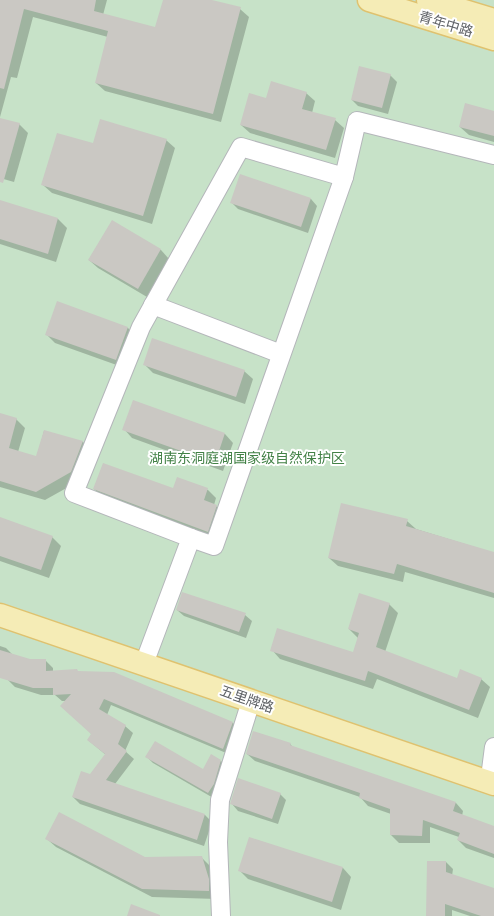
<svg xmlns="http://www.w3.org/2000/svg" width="494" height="916" font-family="'Archivo Narrow','Noto Sans SC',sans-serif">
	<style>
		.green { fill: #c7e2c8 }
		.shadow { fill: #0003 }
		.building { fill: #cac8c3 }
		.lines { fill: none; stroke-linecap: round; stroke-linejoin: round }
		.minor-casing { stroke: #b4b6ba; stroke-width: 20 }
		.major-casing { stroke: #dfc26f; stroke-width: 25 }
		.minor { stroke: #fff; stroke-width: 18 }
		.major { stroke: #f5ecb6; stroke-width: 22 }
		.labels { text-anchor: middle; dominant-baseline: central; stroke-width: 4; stroke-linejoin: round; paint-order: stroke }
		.street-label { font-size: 14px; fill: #5e6165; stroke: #fff }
		.park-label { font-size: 14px; fill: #428146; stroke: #fff }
	</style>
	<rect width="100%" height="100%" fill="#eeede7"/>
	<rect class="green" x="0" y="0" width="494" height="916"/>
	<g class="shadow">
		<path d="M0,0H107L103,15L156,29L164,0H207L240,9L249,17L221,122L105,91L96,83L108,37L33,17L17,78L11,77L0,117Z"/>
		<path d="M390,75L397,82L388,114L358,106L352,100Z"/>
		<path d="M306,93L315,101L312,113L335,120L344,128L335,158L250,133L241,125L267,100Z"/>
		<path d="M494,112V142L469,135L460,127Z"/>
		<path d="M0,119L19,124L28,133L14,182L0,178Z"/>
		<path d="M166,140L175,148L152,224L52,193L43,185L94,145Z"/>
		<path d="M311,199L317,206L308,233L238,209L231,202Z"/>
		<path d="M0,202L58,219L67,228L56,262L0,244Z"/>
		<path d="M112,222L161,250L169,259L147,297L98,268L89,260Z"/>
		<path d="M58,303L128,328L136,337L125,368L55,343L46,334Z"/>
		<path d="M145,365L244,371L253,379L245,404L153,373Z"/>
		<path d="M0,415L16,419L25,428L18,452L37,457L44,431L83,442L91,451L79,481L45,500L0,487Z"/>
		<path d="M124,429L225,434L233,443L223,471L132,438Z"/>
		<path d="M178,479L208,490L216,498L214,505L216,506L225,515L216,540L103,497L94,489L174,490Z"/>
		<path d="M0,518L52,537L61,546L49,578L0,561Z"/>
		<path d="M407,521L416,529L494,553V598L405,572L403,582L338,566L329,558Z"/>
		<path d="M389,604L398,613L385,652L457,679H481L490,687L478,718L377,679L373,689L280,659L272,650L354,654L358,638L349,629Z"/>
		<path d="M177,610L245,615L252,621L246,638L184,616Z"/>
		<path d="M0,646L6,648L13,655L29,661H46L53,668V672H79L233,723L240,730L231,755L111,705L107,715L125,726L133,733L125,751L134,759L115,784L205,815L212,822L204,846L80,804L73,797L106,755L88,740L92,735L66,701H62L55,695H41L15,687L8,680L0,675Z"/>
		<path d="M290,744L293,747L456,803L463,811L462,816L494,827V858L466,848L458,840L459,837L430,827V843H399L391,835V814L368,806L360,797L255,761L247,754Z"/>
		<path d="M147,757L203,771L221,761L227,767L215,799L153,763Z"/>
		<path d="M280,794L286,800L278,824L238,811L232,804Z"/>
		<path d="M250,838L343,868L351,877L341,910L248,879L240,871Z"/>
		<path d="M47,839L145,858H202L210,866L217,899L152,897L56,847Z"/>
		<path d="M446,862L453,869L452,876L494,890V916H470L452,910V916H428Z"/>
	</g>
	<g class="building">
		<path d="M0,0H96L94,11L155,27L163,0H212L241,7L213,114L95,83L108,31L24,9L4,89L0,88Z"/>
		<path d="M359,66L391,74L382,108L351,100Z"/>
		<path d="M271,81L307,92L302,109L336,118L326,150L240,125L249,93L266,98Z"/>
		<path d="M465,103L494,111V136L459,127Z"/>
		<path d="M0,118L20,123L3,183L0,182Z"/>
		<path d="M100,119L167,139L143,216L41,185L57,133L93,143Z"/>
		<path d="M240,174L311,198L301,227L230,203Z"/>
		<path d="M0,200L58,218L48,254L0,239Z"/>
		<path d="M112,220L161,249L138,289L88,260Z"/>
		<path d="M57,301L128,327L116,360L45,335Z"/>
		<path d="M152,338L245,370L236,397L143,365Z"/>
		<path d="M133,400L225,433L215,463L122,430Z"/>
		<path d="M0,413L17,418L9,448L36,456L44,430L83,441L71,472L36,492L0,481Z"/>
		<path d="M103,463L173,488L177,477L208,488L204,500L217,505L208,532L93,489Z"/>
		<path d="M341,503L408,519L406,526L494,552V593L397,564L394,574L328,558Z"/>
		<path d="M0,517L53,536L41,570L0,556Z"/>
		<path d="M182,592L246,613L239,632L176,610Z"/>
		<path d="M359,593L390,603L376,647L457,678L460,669L482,678L469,710L368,671L365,681L270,651L277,628L353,652L359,633L348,629Z"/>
		<path d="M0,650L30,659H46V671L77,669L78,671L114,672L233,722L223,749L104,699L99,709L126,725L118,744L127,751L106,780L205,814L197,840L72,797L81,771L90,774L105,754L87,740L91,734L60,706L71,694L53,695V688H33L0,678Z"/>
		<path d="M253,731L291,743L290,745L456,802L453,811L494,826V854L457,840L460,833L423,820L422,836L390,835V809L359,798L360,793L246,754Z"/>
		<path d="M155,741L203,769L211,754L221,760L214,784L208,793L145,757Z"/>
		<path d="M238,778L281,793L272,819L230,804Z"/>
		<path d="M59,812L145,857L202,856L209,879V891L142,889L45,839Z"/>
		<path d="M249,837L343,867L332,902L238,871Z"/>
		<path d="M427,861H446V872L494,888V916H481L445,904V916H426Z"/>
		<path d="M131,904L160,915V916H127Z"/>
	</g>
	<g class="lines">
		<defs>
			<g id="minor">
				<path d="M153,305L281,354"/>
				<path d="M191,538L214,546L344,177"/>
				<path d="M148,653L191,538L74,493L141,327L241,147L344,177L357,121L494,155"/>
				<path d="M491,770L494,747"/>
				<path d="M221,916L218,842L220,800L251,701"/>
			</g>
			<g id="major">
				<path d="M369,0L494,39"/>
				<path d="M428,0L494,20"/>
				<path d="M0,615L494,784"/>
			</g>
		</defs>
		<use href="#minor" class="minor-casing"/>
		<use href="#major" class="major-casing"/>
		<use href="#minor" class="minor"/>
		<use href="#major" class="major"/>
	</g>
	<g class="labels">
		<g class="street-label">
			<text transform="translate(446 24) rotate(17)">青年中路</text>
			<text transform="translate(247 699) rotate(19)">五里牌路</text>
		</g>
		<g class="park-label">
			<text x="247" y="458">湖南东洞庭湖国家级自然保护区</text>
		</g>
	</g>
</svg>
